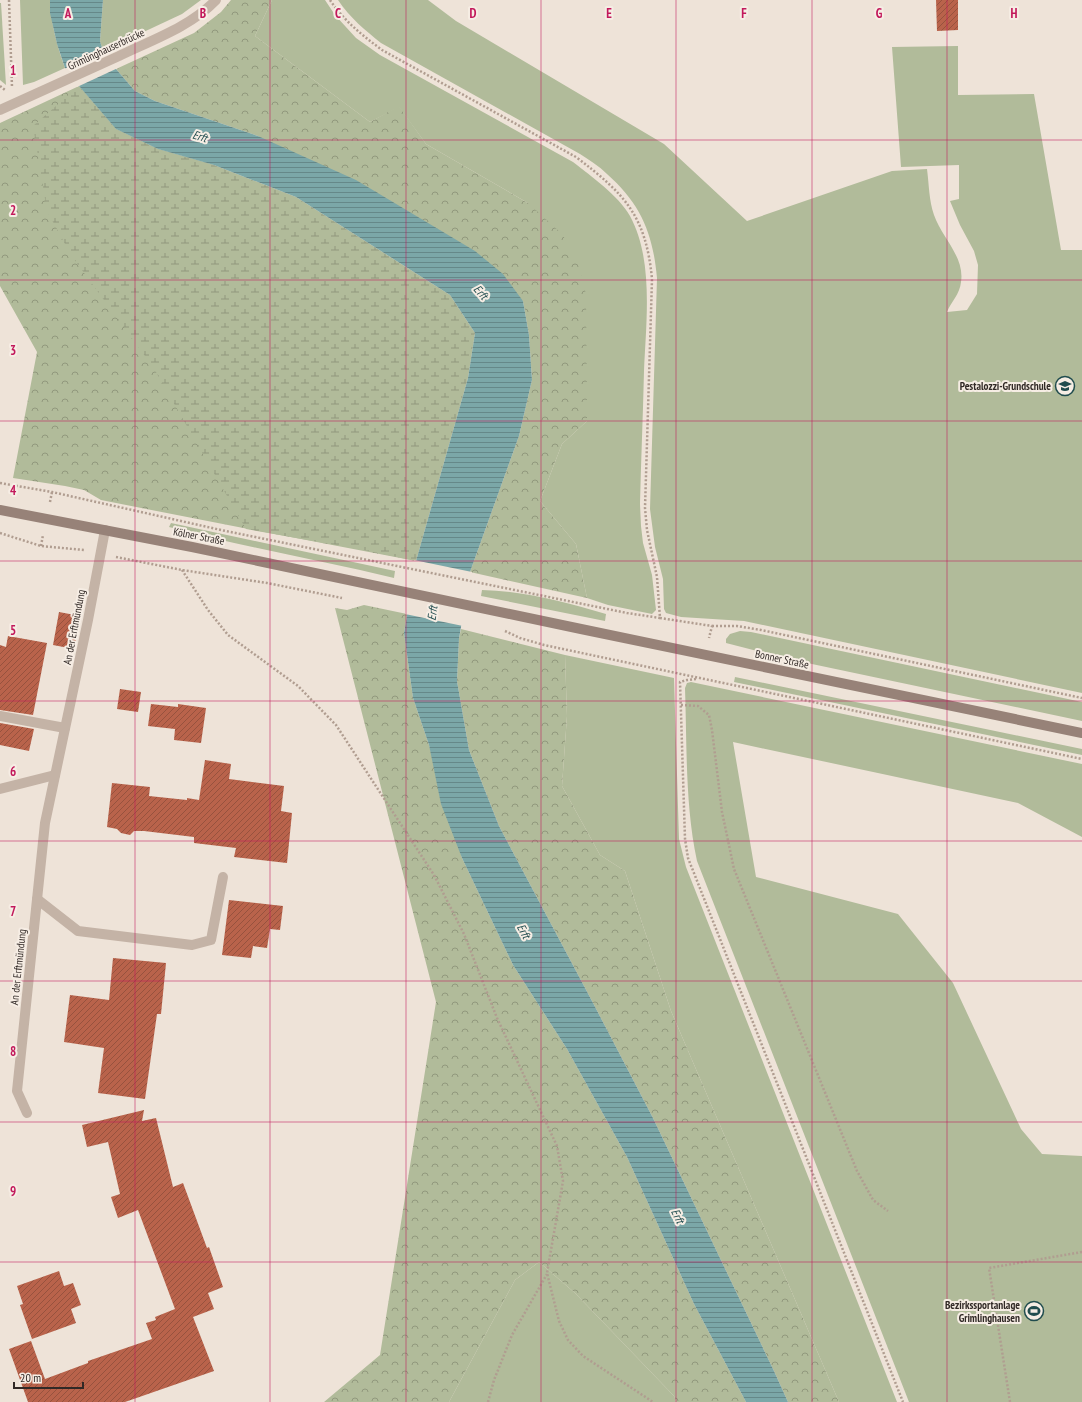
<svg xmlns="http://www.w3.org/2000/svg" width="1082" height="1402" font-family="'PT Sans Narrow',sans-serif">
	<style>
		.green { fill: #b1bb9a }
		.forest { fill: url(#forest-crowns) }
		.wetland { fill: url(#wetland-marsh) }
		.water { fill: url(#water-rules) }
		.pier { fill: #eee3d8 }
		.building { fill: url(#building-hatch) }
		.lines { fill: none; stroke-linecap: round; stroke-linejoin: round }
		.path { stroke: #b09d90; stroke-width: 2.5; stroke-dasharray: 2 2; stroke-linecap: butt }
		.service { stroke: #c4b3a6; stroke-width: 10 }
		.minor { stroke: #c4b3a6; stroke-width: 10 }
		.secondary { stroke: #978278; stroke-width: 10 }
		.grid { fill: none; stroke: #c2185b; stroke-width: 1; stroke-opacity: 0.55 }
		.labels { text-anchor: middle; dominant-baseline: central; stroke-width: 4; stroke-linejoin: round; paint-order: stroke }
		.street-label { font-size: 11px; fill: #312926; stroke: #f6ede4 }
		.poi-label { font-size: 11px; font-weight: bold; fill: #312926; stroke: #f6ede4; text-anchor: end }
		.water-label { font-size: 12px; font-style: italic; fill: #204c4e; stroke: #f6ede4 }
		.grid-label { font-size: 13px; text-anchor: middle; font-weight: bold; fill: #c2185b; stroke: #f6ede4; stroke-width: 4; stroke-linejoin: round; paint-order: stroke }
	</style>
	<defs>
		<pattern id="forest-crowns" width="20" height="18" patternUnits="userSpaceOnUse"><rect width="20" height="18" fill="#b1bb9a"/><path d="M2 6a3 3 0 1 1 6 0M12 15a3 3 0 1 1 6 0" fill="none" stroke="#91987d"/></pattern>
		<pattern id="wetland-marsh" width="20" height="14" patternUnits="userSpaceOnUse"><rect width="20" height="14" fill="#b1bb9a"/><path d="M1 5h8M5 5V1M11 12h8M15 12V8" fill="none" stroke="#91987d"/></pattern>
		<pattern id="water-rules" width="6" height="5" patternUnits="userSpaceOnUse"><rect width="6" height="5" fill="#7ba7a8"/><path d="M0 2.5h6" fill="none" stroke="#658889"/></pattern>
		<pattern id="building-hatch" width="6" height="6" patternUnits="userSpaceOnUse"><rect width="6" height="6" fill="#b9634b"/><path d="M-1 1l2-2M0 6l6-6M5 7l2-2" fill="none" stroke="#97523e"/></pattern>
	</defs>
	<rect width="100%" height="100%" fill="#eee3d8"/>
	<g class="green">
		<path d="M20,0H50C51,24 57,46 65,68L34,82L23,85Z"/>
		<path d="M103,0H201L182,14L103,51L100,41Z"/>
		<path d="M272,0H325L335,15L356,38L380,55L573,162C592,177 618,195 630,216C654,260 646,322 644,371C643,415 641,460 640,504L641,526L643,543L652,575L656,610L652,614L608,605L587,598L576,544L540,501L562,444L587,421L528,203L426,144L399,107L370,122L255,36Z"/>
		<path d="M338,0H428L456,21L664,144L747,221L892,171L927,169C929,184 929,201 934,215C942,238 965,257 961,282C960,294 951,302 947,312L967,310L977,294L978,265L974,251L960,225L950,201L959,199V165L901,167L892,47L958,46V95L1034,94L1061,250H1082V693L744,621L681,617L666,613L664,609L663,579L655,547L650,509L657,278C653,234 641,204 607,174C599,166 589,160 580,154L381,43C365,30 350,18 338,0Z"/>
		<path d="M0,3H1L6,85L0,80Z"/>
		<path d="M171,523L395,571L394,578C319,560 244,547 169,527Z"/>
		<path d="M482,590C525,591 565,602 606,614L605,621L481,596Z"/>
		<path d="M740,631L751,632L1082,702V721L793,660L726,643V639L730,634Z"/>
		<path d="M565,655L674,678L679,839L686,867L897,1402H839L671,1011L625,871L600,855L562,786L567,716Z"/>
		<path d="M735,677L1082,749V755L734,682Z"/>
		<path d="M691,682L1082,764V837L1018,803L733,742L756,877L898,914L953,983L1021,1129L1042,1154L1082,1156V1402H909L697,861C685,805 687,746 685,688L687,683Z"/>
		<path d="M539,1262L575,1293L674,1396L676,1402H449L515,1280Z"/>
	</g>
	<g class="forest">
		<path d="M231,0H272L255,36L370,122L399,106L426,144L528,203L562,234L577,259L586,294L587,421L562,444L540,501L576,544L587,598L470,572L519,436L532,380L529,335L523,301L258,136L155,101L135,91L116,69L194,33L221,12Z"/>
		<path d="M79,86L116,129L158,149L214,165L416,561C311,541 206,521 101,500L84,490L65,486L13,478L37,352L0,286V123Z"/>
		<path d="M364,605L407,614L404,633L413,698L429,745L462,858L513,965L567,1049L627,1157L694,1304L746,1402H676L674,1396L575,1293L539,1262L515,1280L449,1402H324L380,1355L436,1002L335,608L347,610Z"/>
		<path d="M461,629L565,655L567,716L562,786L600,855L625,871L671,1011L839,1402H788L774,1371L653,1118L592,1001L499,826L469,750L457,681L459,639Z"/>
	</g>
	<path class="wetland" d="M79,86L116,129L158,149L214,165L296,197L450,295L475,333L468,378L416,561L364,550L246,529L153,367L71,255L47,211L33,126Z"/>
	<path class="water" d="M50,0H103L100,41L103,51L116,69L135,91L155,101L258,136L356,180L475,251L503,274L523,301L529,335L532,380L519,436L470,572L459,639L457,681L469,750L499,826L592,1001L653,1118L774,1371L788,1402H746L694,1304L627,1157L567,1049L513,965L462,858L441,804L429,745L413,698L404,633L416,561L468,378L475,333L450,295L296,197L214,165L158,149L116,129L79,86L65,68L57,44L50,13Z"/>
	<g class="pier">
		<path d="M105,50L118,68L77,87L64,69Z"/>
		<path d="M414,560L472,572L463,626L405,614Z"/>
	</g>
	<g class="building">
		<path d="M936,0H958V30L937,31Z"/>
		<path d="M59,612L80,616L74,649L53,645Z"/>
		<path d="M8,636L47,643L33,715L0,710V645L6,647Z"/>
		<path d="M120,689L141,692L138,712L117,709Z"/>
		<path d="M151,704L178,707V704L206,708L201,743L174,740L175,729L148,726Z"/>
		<path d="M0,723L34,729L29,751L0,745Z"/>
		<path d="M205,760L231,764L229,779L284,786L281,811L292,813L287,863L234,857L236,848L194,843V837L144,831H134L130,835L121,833L117,829L107,827L112,783L150,787L149,796L187,800V798L199,800Z"/>
		<path d="M229,900L283,906L280,930L270,929L267,948L253,946L251,958L222,955Z"/>
		<path d="M113,958L166,963L161,1014H157L145,1099L98,1093L104,1048L64,1042L70,995L109,1000Z"/>
		<path d="M144,1110L142,1121L156,1118L173,1187L183,1183L207,1248L209,1247L223,1287L208,1293L214,1309L193,1317L214,1371L125,1402H28L9,1349L31,1341L45,1379L88,1363V1361L152,1339L146,1323L156,1320L155,1317L175,1309L138,1210L118,1218L111,1197L120,1194L108,1142L87,1147L82,1125Z"/>
		<path d="M59,1271L64,1286L73,1283L81,1305L71,1309L76,1323L32,1339L20,1305L23,1304L17,1286Z"/>
	</g>
	<g class="lines">
		<g class="path">
			<path d="M9,0L12,87"/>
			<path d="M330,0C344,21 362,35 382,50L576,157C625,194 646,216 652,279L645,508L647,530L657,577L660,618L712,626L709,638"/>
			<path d="M0,86L5,90"/>
			<path d="M0,483L52,492L221,530L627,613L660,618"/>
			<path d="M50,502L52,492"/>
			<path d="M0,533L41,546L84,550"/>
			<path d="M41,546L43,535"/>
			<path d="M116,557L182,570L267,583L342,598"/>
			<path d="M182,570L208,610L228,635L298,686L336,725L434,875L464,934L497,1018L557,1146L563,1181L547,1273L559,1321L568,1340L583,1356L653,1402"/>
			<path d="M712,626H737L761,630L1082,698"/>
			<path d="M505,631L520,638L544,645L1082,759"/>
			<path d="M696,679L687,680L680,682L685,839L688,858L903,1402"/>
			<path d="M681,705L698,706L709,715L712,730L722,812L734,869L857,1171L873,1200L888,1211"/>
			<path d="M488,1402L494,1380L512,1335L547,1274"/>
			<path d="M1010,1402L989,1268L1082,1252"/>
		</g>
		<g class="service">
			<path d="M0,789L55,775"/>
			<path d="M37,899L78,931L192,945L211,940L223,877"/>
		</g>
		<g class="minor">
			<path d="M0,110C40,92 79,74 119,56C152,40 190,27 216,0"/>
			<path d="M0,716L65,728"/>
			<path d="M27,1113L17,1091L45,823L88,620L105,530"/>
		</g>
		<path class="secondary" d="M0,510L192,547L581,629L1082,733"/>
	</g>
	<path class="grid" d="M135,0V1402M270,0V1402M406,0V1402M541,0V1402M676,0V1402M812,0V1402M947,0V1402M0,140H1082M0,280H1082M0,421H1082M0,561H1082M0,701H1082M0,841H1082M0,981H1082M0,1122H1082M0,1262H1082"/>
	<defs>
		<symbol id="school-ring" viewBox="-11 -11 22 22"><circle r="9.5" fill="#f6ede4" stroke="#204c4e" stroke-width="1.5"/><path d="M0-5L7-2L0 1L-7-2ZM-4 1L0 2.5L4 1V4Q0 6-4 4Z" fill="#204c4e"/></symbol>
		<symbol id="stadium-ring" viewBox="-11 -11 22 22"><circle r="9.5" fill="#f6ede4" stroke="#204c4e" stroke-width="1.5"/><path d="M0-5a6.5 5 0 1 0 0 10a6.5 5 0 1 0 0-10ZM-3.5-1.8h7v3.6h-7Z" fill="#204c4e"/></symbol>
	</defs>
	<g fill-rule="evenodd">
		<use href="#school-ring" x="1054" y="375" width="22" height="22"/>
		<use href="#stadium-ring" x="1023" y="1300" width="22" height="22"/>
	</g>
	<g class="labels">
		<g class="street-label">
			<text transform="translate(106 49) rotate(-25)">Grimlinghauserbrücke</text>
			<text transform="translate(199 536) rotate(11)">Kölner Straße</text>
			<text transform="translate(74 627) rotate(-79)">An der Erftmündung</text>
			<text transform="translate(782 659) rotate(12)">Bonner Straße</text>
			<text transform="translate(18 967) rotate(-84)">An der Erftmündung</text>
		</g>
		<g class="poi-label">
			<text x="1051" y="386">Pestalozzi-Grundschule</text>
			<text x="1020" y="1305">Bezirkssportanlage<tspan x="1020" dy="13">Grimlinghausen</tspan></text>
		</g>
		<g class="water-label">
			<text transform="translate(200 136) rotate(17)">Erft</text>
			<text transform="translate(481 292) rotate(48)">Erft</text>
			<text transform="translate(432 613) rotate(-82)">Erft</text>
			<text transform="translate(524 931) rotate(61)">Erft</text>
			<text transform="translate(678 1216) rotate(64)">Erft</text>
		</g>
	</g>
	<g class="grid-label">
		<text x="68" y="18">A</text>
		<text x="203" y="18">B</text>
		<text x="338" y="18">C</text>
		<text x="473" y="18">D</text>
		<text x="609" y="18">E</text>
		<text x="744" y="18">F</text>
		<text x="879" y="18">G</text>
		<text x="1014" y="18">H</text>
		<text x="13" y="75">1</text>
		<text x="13" y="215">2</text>
		<text x="13" y="355">3</text>
		<text x="13" y="495">4</text>
		<text x="13" y="635">5</text>
		<text x="13" y="776">6</text>
		<text x="13" y="916">7</text>
		<text x="13" y="1056">8</text>
		<text x="13" y="1196">9</text>
	</g>
	<path d="M14 1382v6h69v-6" fill="none" stroke="#312926" stroke-width="2"/>
	<text x="20" y="1382" font-size="12" fill="#312926" stroke="#f6ede4" stroke-width="3" paint-order="stroke">20 m</text>
</svg>
